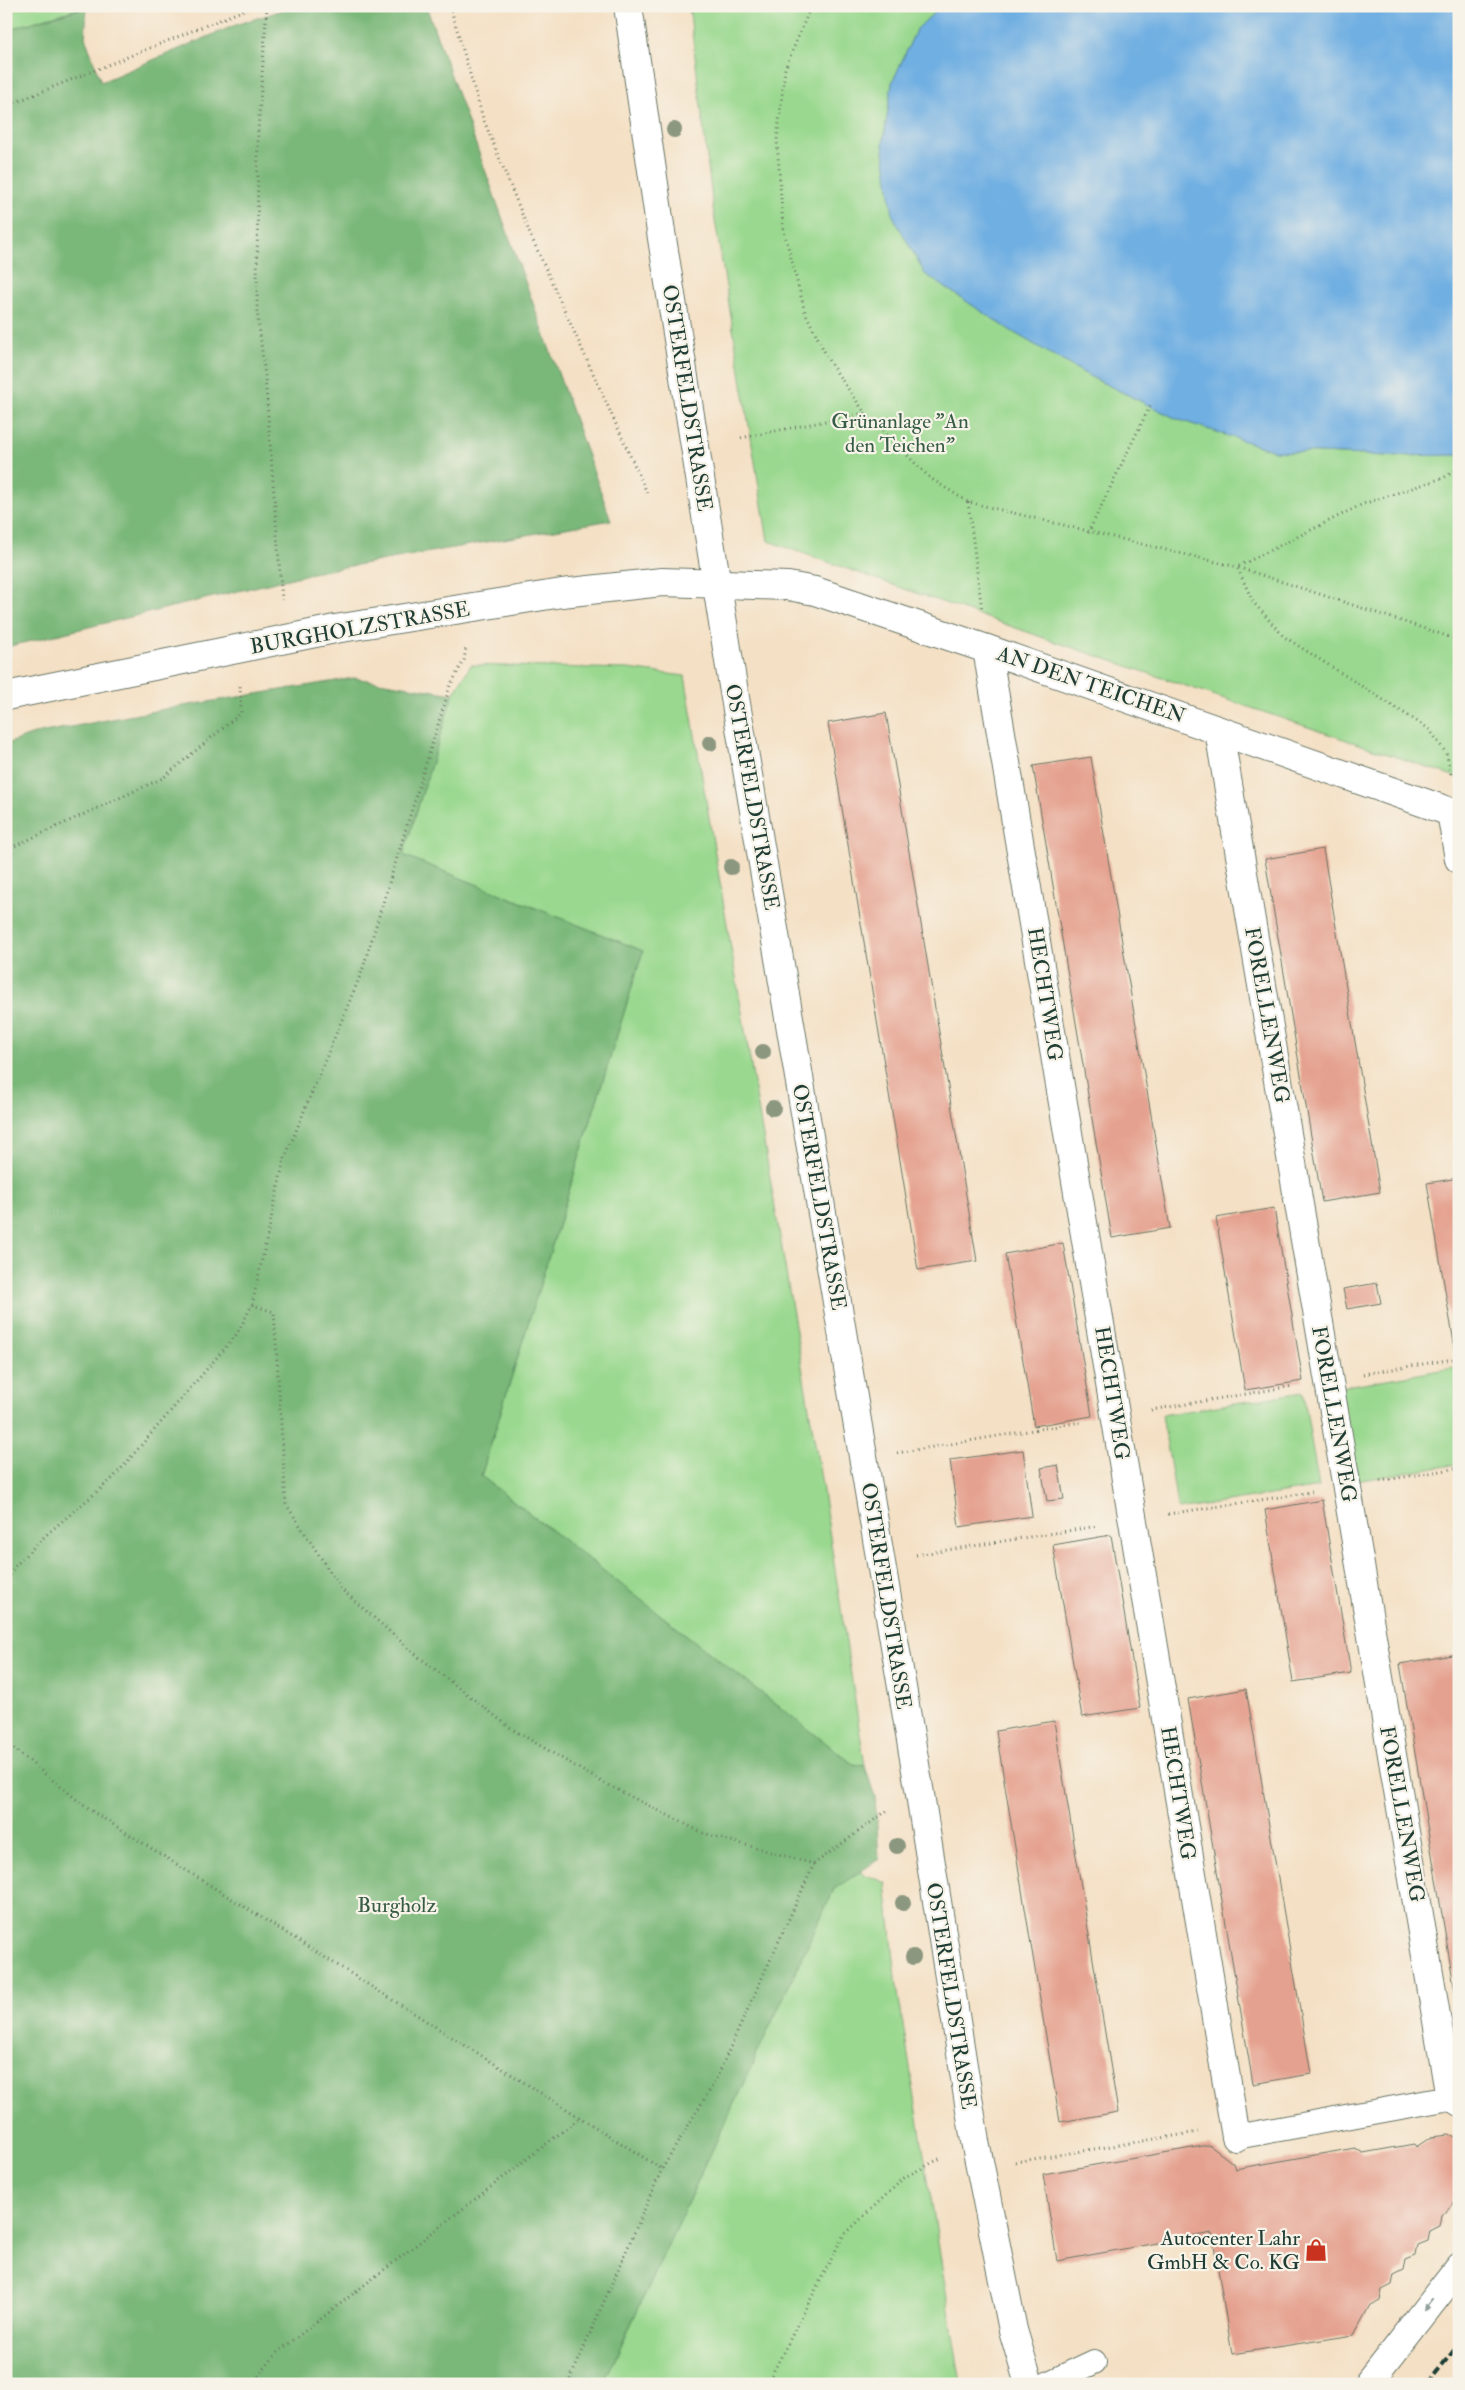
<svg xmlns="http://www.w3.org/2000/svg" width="1465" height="2390" font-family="'IM FELL Double Pica',serif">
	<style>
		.green { fill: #99d88e; stroke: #5c8a61 }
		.forest { fill: #7ab879; stroke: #4c7a56 }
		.water { fill: #6fafe2; stroke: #47768b }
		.building { fill: #e5a18f }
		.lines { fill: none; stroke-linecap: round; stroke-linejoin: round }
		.service-casing { stroke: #6a7666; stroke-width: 26 }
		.minor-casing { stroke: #6a7666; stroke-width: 30 }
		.tertiary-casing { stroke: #6a7666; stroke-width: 30 }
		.primary-casing { stroke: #6a7666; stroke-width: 30 }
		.path { stroke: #6a7666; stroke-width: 3; stroke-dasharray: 1 4; stroke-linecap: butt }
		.service { stroke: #fff; stroke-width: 24 }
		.minor { stroke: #fff; stroke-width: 28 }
		.tertiary { stroke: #fff; stroke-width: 28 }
		.primary { stroke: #fff; stroke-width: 28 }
		.rail { stroke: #1f3d34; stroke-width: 4; stroke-dasharray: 8 4; stroke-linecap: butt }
		.tree { fill: #8c977f }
		.oneway { fill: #8f9e9a }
		.labels { text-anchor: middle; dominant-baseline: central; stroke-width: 4.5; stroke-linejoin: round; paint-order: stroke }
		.street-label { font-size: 21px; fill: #1f3d34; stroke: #f7f3e8 }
		.park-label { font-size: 21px; fill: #375c46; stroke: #f7f3e8 }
		.poi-label { font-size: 21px; fill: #1f3d34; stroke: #f7f3e8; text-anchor: end }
	</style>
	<rect width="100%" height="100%" fill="#f7f3e8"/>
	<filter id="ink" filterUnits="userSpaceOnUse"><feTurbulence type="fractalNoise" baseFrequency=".02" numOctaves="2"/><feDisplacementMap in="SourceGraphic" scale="10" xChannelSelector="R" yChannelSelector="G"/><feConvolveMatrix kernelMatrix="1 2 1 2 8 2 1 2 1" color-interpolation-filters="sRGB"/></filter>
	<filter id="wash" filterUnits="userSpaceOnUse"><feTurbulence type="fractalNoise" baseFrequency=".0096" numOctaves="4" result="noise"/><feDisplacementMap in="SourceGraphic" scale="20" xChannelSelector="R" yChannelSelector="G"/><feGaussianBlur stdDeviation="1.12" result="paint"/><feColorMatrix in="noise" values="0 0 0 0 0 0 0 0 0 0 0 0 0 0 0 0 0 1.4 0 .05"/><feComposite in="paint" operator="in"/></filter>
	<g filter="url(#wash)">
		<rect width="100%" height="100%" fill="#f4e0c4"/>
		<g class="green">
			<path d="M6,6H87L6,30Z"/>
			<path d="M689,6H941L916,30L892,83L883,145L925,274L1013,332L1089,376L1177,419L1275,451L1389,456L1459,455V778L1047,639L768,541L713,208Z"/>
			<path d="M471,665L628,669L685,676L823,1491L865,1766L853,1764L481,1476L643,951L403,855L453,694Z"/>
			<path d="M1459,1367V1464L1356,1481L1340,1387Z"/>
			<path d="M1303,1392L1319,1487L1178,1510L1162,1415Z"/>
			<path d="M859,1872L886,1883L897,1987L961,2384H603L834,1889Z"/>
		</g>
		<g class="forest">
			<path d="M296,6H426L611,520L317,572L6,647V30L87,7L85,37L101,82L238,24Z"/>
			<path d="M354,678L453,694L403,855L643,951L481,1476L853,1764L865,1766L875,1797L879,1859L834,1889L603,2384H6V744L34,734L165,709Z"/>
		</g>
		<path class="water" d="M941,6H1459V455L1389,456L1275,451L1177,419L1089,376L1013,332L925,274L893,216L883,145L892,83L916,30Z"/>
		<g id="blocks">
			<g class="building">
				<path d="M886,713L977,1261L918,1270L828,723Z"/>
				<path d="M1091,757L1170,1228L1112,1238L1033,766Z"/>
				<path d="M1323,849L1380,1192L1322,1202L1265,859Z"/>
				<path d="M1459,1178V1354L1456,1355L1427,1183Z"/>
				<path d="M1274,1208L1303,1381L1245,1390L1216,1218Z"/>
				<path d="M1063,1243L1092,1416L1034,1426L1005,1254Z"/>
				<path d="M1377,1283L1381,1303L1347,1309L1343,1289Z"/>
				<path d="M1023,1450L1032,1516L959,1527L950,1460Z"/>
				<path d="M1058,1465L1064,1499L1047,1501L1041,1468Z"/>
				<path d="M1322,1500L1351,1673L1293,1682L1265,1510Z"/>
				<path d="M1111,1535L1140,1708L1082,1717L1053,1545Z"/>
				<path d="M1458,1654L1459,1661L1458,2010L1400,1664Z"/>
				<path d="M1246,1689L1311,2074L1253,2084L1188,1699Z"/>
				<path d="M1054,1721L1118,2112L1060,2122L996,1731Z"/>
				<path d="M1448,2135L1459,2140V2197L1442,2215L1440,2226L1430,2231L1428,2241L1418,2245L1416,2256L1406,2260L1404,2270L1394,2275L1392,2285L1382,2290L1380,2300L1370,2305L1354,2335L1232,2354L1212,2233L1057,2261L1043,2174L1209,2145L1233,2163L1235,2169L1355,2148L1363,2153L1414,2144L1416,2147L1431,2137Z"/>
			</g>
		</g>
	</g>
	<g filter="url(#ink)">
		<use href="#blocks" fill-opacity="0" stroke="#6a7666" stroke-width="1"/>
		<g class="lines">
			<defs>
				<g id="service">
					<path d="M1236,2137L1450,2098L1459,2104"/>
					<path d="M1047,2384L1094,2362"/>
				</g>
				<g id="minor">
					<path d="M987,649L1236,2137"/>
					<path d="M6,696L335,629L562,593L662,582L788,586L815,591L987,649L1459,815"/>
					<path d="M1219,731L1450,2098"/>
					<path d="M1451,812L1459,859"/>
				</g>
				<path id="tertiary" d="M628,6L661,232L732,680L919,1788L975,2141L1013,2330L1029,2384"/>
				<path id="primary" d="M1368,2384L1459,2267"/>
			</defs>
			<use href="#service" class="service-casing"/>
			<use href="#minor" class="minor-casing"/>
			<use href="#tertiary" class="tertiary-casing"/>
			<use href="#primary" class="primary-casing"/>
			<g class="path">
				<path d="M267,6L258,131L257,310L265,376L282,600"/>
				<path d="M450,6L483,118L530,234L648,495"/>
				<path d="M6,106L254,6"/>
				<path d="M865,413L930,478L968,502L1237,567L1459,640"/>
				<path d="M741,438L865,413L830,363L805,312L783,227L777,140L785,69L811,6"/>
				<path d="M968,502L982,610"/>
				<path d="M1088,533L1151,404"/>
				<path d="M1451,774L1446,753L1429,729L1283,636L1253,602L1237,567L1363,504L1443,478L1459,469"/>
				<path d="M6,850L163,778L241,713L240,685"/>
				<path d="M252,1305L274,1312L286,1504L341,1589L419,1657L512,1729L602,1782L703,1833L814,1864"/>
				<path d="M1363,1374L1459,1358"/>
				<path d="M1151,1410L1293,1386"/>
				<path d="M897,1453L1081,1422"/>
				<path d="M1380,1481L1459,1468"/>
				<path d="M1168,1514L1312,1492"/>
				<path d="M916,1555L1098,1526"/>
				<path d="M6,1584L14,1567L46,1535L113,1478L237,1334L252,1305L284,1160L362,971L450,686L464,660L466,648"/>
				<path d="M6,1742L87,1808L662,2169"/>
				<path d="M1015,2162L1198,2132"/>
				<path d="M252,2384L278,2352L581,2117"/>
				<path d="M568,2384L662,2169L715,2081L814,1864L888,1810"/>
				<path d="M767,2384L843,2236L905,2177L943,2157"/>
			</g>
			<use href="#service" class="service"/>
			<use href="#minor" class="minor"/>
			<use href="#tertiary" class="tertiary"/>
			<use href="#primary" class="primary"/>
			<g class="rail">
				<path d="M1427,2384L1459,2344"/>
				<path d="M1454,2384L1459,2378"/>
			</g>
		</g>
		<g class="tree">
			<circle cx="674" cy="130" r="8"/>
			<circle cx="710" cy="743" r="8"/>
			<circle cx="731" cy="867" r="8"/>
			<circle cx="763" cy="1052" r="8"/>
			<circle cx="773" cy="1108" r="8"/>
			<circle cx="897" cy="1846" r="8"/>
			<circle cx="903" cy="1903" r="8"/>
			<circle cx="913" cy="1957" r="8"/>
		</g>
		<defs><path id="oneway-solid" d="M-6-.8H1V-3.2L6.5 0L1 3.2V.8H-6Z" transform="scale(1.25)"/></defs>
		<use class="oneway" href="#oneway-solid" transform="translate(1428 2305) rotate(128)"/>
	</g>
	<defs>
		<symbol id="shop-bare" viewBox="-9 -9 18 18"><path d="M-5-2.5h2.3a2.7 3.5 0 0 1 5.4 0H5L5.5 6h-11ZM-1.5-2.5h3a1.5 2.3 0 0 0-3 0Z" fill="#c8321e" stroke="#f7f3e8" stroke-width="2.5" paint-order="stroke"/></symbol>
	</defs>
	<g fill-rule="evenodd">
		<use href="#shop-bare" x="1300" y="2234" width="32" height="32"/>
	</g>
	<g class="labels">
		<g class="street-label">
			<text transform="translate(687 398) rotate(81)">OSTERFELDSTRASSE</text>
			<text transform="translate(360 628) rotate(-10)">BURGHOLZSTRASSE</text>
			<text transform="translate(1091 685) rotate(19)">AN DEN TEICHEN</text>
			<text transform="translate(752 797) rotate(80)">OSTERFELDSTRASSE</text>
			<text transform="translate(1045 994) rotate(81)">HECHTWEG</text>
			<text transform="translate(1267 1015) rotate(80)">FORELLENWEG</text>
			<text transform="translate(819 1197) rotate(80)">OSTERFELDSTRASSE</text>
			<text transform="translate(1112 1393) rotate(81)">HECHTWEG</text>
			<text transform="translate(1334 1414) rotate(80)">FORELLENWEG</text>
			<text transform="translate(886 1596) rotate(81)">OSTERFELDSTRASSE</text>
			<text transform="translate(1178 1793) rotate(81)">HECHTWEG</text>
			<text transform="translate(1402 1814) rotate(80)">FORELLENWEG</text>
			<text transform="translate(951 1996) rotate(81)">OSTERFELDSTRASSE</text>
		</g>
		<g class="park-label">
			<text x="900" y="421">Grünanlage "An<tspan x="900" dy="24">den Teichen"</tspan></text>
			<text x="397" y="1905">Burgholz</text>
		</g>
		<g class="poi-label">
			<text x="1300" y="2238">Autocenter Lahr<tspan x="1300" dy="24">GmbH &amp; Co. KG</tspan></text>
		</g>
	</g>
	<rect width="1465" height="2390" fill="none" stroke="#f7f3e8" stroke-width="25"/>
</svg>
